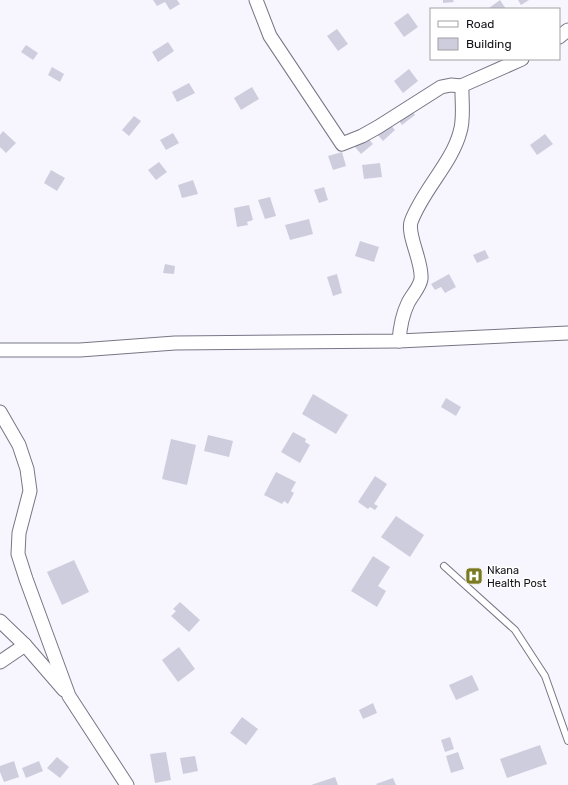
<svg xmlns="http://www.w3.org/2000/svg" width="568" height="785" font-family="Rubik,sans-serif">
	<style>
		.building { fill: #cecdde }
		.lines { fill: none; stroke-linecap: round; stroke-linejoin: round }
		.service-casing { stroke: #777686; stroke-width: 8 }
		.minor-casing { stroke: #777686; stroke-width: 15 }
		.service { stroke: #fff; stroke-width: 6 }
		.minor { stroke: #fff; stroke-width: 13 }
		.labels { text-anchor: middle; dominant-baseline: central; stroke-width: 3; stroke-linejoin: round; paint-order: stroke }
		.poi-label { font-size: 11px; fill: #131319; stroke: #fff; text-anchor: start }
	</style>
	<rect width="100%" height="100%" fill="#f7f6fe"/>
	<g class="building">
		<path d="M153,0H177L180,4L170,10L165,2L157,6Z"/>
		<path d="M443,0H453L454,2L443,3Z"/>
		<path d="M500,0L506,9H490L489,8Z"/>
		<path d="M518,0H529L521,5Z"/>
		<path d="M408,13L418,27L404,37L394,23Z"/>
		<path d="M337,29L348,44L338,51L327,36Z"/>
		<path d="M168,42L174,51L158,62L152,52Z"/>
		<path d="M26,45L38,53L33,60L21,52Z"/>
		<path d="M52,67L64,74L60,82L48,75Z"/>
		<path d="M409,69L418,81L403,93L394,81Z"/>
		<path d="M189,83L195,93L177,102L172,92Z"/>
		<path d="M252,87L259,99L241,110L234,98Z"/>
		<path d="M410,108L415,115L402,125L397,118Z"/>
		<path d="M134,116L141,121L129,136L122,130Z"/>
		<path d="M389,123L395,130L383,141L377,134Z"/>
		<path d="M3,131L16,143L6,153L0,147V135Z"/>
		<path d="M173,133L179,143L166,150L160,140Z"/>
		<path d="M545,134L553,144L537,155L530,145Z"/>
		<path d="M367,137L373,144L361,154L355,147Z"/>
		<path d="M342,152L346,166L333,170L328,156Z"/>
		<path d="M159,162L167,172L156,180L148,170Z"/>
		<path d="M380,163L382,177L364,179L362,165Z"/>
		<path d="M51,170L65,178L57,191L44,183Z"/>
		<path d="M193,180L198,194L182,198L178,185Z"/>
		<path d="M324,187L328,200L319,203L314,190Z"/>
		<path d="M270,197L276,216L265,219L258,200Z"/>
		<path d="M249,205L253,220L247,222L248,225L237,227L234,208Z"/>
		<path d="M309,219L313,234L290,240L285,225Z"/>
		<path d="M360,241L379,247L374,262L355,256Z"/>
		<path d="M485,250L489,258L477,263L473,255Z"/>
		<path d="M165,264L175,266L174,274L163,273Z"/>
		<path d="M337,274L342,293L333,296L327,277Z"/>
		<path d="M449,274L456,287L445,293L441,287L435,290L431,284Z"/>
		<path d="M313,394L348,415L336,434L302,414Z"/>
		<path d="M446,398L461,407L456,416L441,407Z"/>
		<path d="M293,432L306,439L305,442L310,445L300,463L281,452Z"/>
		<path d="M208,435L233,441L229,457L204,451Z"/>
		<path d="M171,439L196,445L187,485L162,479Z"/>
		<path d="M276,472L296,482L291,491L294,493L288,504L284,501L282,504L264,495Z"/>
		<path d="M375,476L387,484L374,504L378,506L375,510L370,507L368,509L358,502Z"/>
		<path d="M396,516L424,535L410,557L381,537Z"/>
		<path d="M373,556L390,567L378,586L386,591L377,607L351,591Z"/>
		<path d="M74,560L89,592L62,605L47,572Z"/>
		<path d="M180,602L200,620L189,632L171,616L176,611L173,609Z"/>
		<path d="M179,647L195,669L178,682L162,660Z"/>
		<path d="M472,675L479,690L456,700L449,685Z"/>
		<path d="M373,703L377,713L363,719L359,710Z"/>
		<path d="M242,717L258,729L246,745L230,733Z"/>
		<path d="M450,737L454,749L445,752L441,740Z"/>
		<path d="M540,745L547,764L507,778L500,759Z"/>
		<path d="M166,752L171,780L155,783L150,754Z"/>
		<path d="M458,752L464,769L451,773L446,756Z"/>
		<path d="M195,756L198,771L183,774L180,758Z"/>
		<path d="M57,757L69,767L60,778L47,768Z"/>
		<path d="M14,761L19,777L4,782L0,772V766Z"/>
		<path d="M39,761L43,771L26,778L22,768Z"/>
		<path d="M335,777L338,785H311Z"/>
		<path d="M393,778L396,785H377L376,784Z"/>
	</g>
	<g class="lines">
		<defs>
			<path id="service" d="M444,566L515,630L545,676L568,741"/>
			<g id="minor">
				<path d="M256,0L270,36L342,144L362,136L378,127L441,87L451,85L461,86"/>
				<path d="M559,37L568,30"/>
				<path d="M399,341C400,328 402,315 408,303C412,295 420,287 421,279C423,263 407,235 411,222C422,191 452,163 460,132C464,120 462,105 462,92L461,86L522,59"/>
				<path d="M0,350H80L175,343L399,341L568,333"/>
				<path d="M0,412L19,445L27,469L30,491L19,533L18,554L26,579L69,696L127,785"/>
				<path d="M0,621L25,645L64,690"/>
				<path d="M0,662L25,645"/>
			</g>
		</defs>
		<use href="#service" class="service-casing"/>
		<use href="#minor" class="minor-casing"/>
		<use href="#service" class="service"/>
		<use href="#minor" class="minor"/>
	</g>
	<defs>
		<symbol id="hospital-square" viewBox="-11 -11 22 22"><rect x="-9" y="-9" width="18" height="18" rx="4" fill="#7a7a22" stroke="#fff"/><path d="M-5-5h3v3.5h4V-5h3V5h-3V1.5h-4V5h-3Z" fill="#fff"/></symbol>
	</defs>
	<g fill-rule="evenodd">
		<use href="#hospital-square" x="464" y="566" width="20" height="20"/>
	</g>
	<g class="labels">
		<g class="poi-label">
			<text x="487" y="570">Nkana<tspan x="487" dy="13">Health Post</tspan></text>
		</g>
	</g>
	<rect x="430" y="8" width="130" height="52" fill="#ffffff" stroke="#a1a1a3"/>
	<rect x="438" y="21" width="20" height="6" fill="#ffffff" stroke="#a1a1a3"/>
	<text x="466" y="28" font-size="12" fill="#131319">Road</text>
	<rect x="438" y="38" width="20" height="12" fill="#cecdde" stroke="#a1a1a3"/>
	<text x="466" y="48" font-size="12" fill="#131319">Building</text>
</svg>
